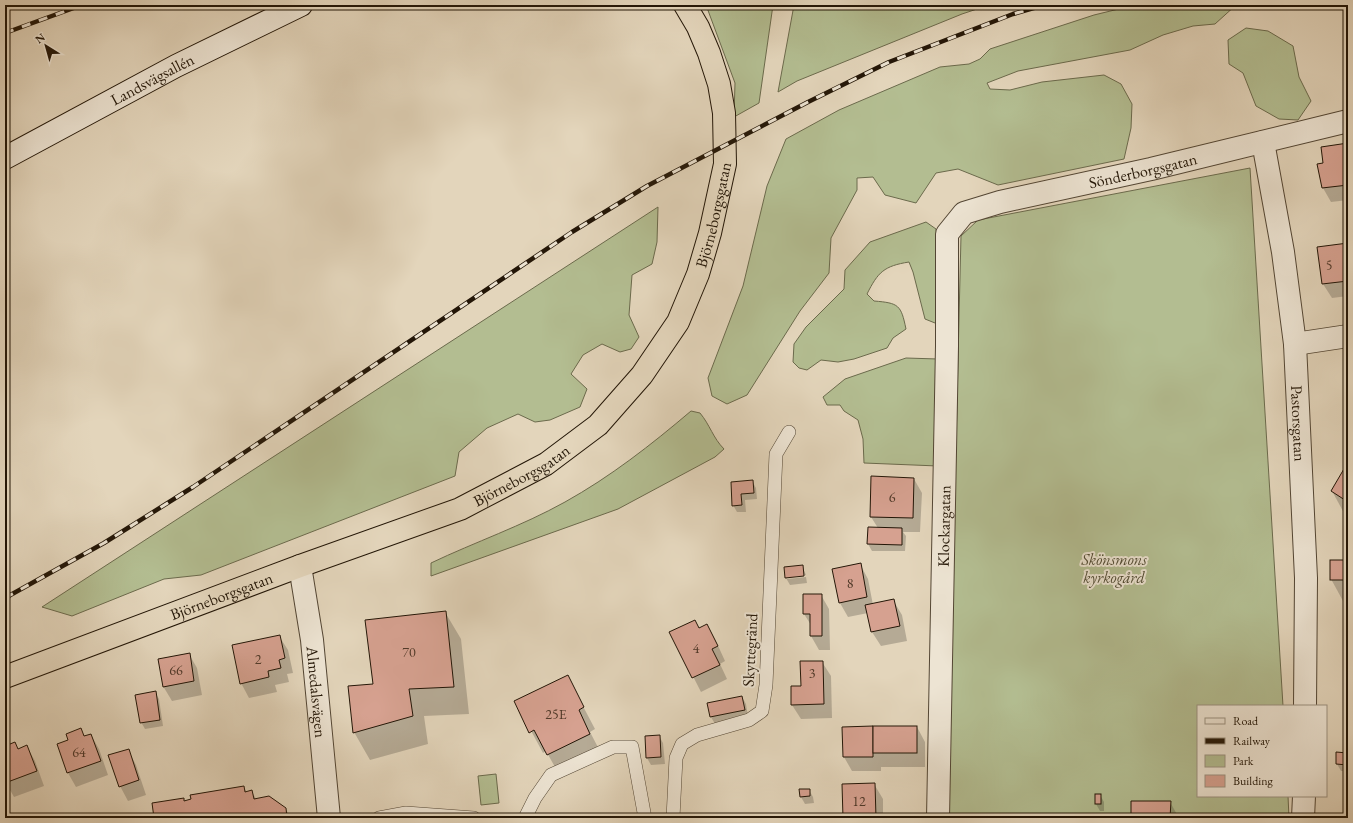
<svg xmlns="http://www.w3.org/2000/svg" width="1353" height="823" font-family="'EB Garamond',serif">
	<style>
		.green { fill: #b3bd91; stroke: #6b6a4c }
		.shadow { fill: #0003 }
		.building { fill: #d6a190; stroke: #231607 }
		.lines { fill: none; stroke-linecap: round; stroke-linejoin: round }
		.service-casing { stroke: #534634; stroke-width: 14 }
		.minor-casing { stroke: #534634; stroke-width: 24 }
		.secondary-casing { stroke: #231607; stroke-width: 24 }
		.trunk-casing { stroke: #231607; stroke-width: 24 }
		.service { stroke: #ede4d3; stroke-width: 13 }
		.minor { stroke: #ede4d3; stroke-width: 22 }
		.secondary { stroke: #ede4d3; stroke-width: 22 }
		.trunk { stroke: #e3d5bb; stroke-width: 22 }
		.rail-casing { stroke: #231607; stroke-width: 4.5 }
		.rail { stroke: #ede4d3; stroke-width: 3; stroke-dasharray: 9; stroke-linecap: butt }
		.labels { text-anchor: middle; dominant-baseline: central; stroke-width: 4; stroke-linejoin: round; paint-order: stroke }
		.number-label { font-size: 14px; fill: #503929 }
		.street-label { font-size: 16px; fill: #231607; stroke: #ede4d3 }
		.park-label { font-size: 16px; font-style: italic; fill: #4e4830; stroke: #ede4d3 }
	</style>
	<rect width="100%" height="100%" fill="#e3d5bb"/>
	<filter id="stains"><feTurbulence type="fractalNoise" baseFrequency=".005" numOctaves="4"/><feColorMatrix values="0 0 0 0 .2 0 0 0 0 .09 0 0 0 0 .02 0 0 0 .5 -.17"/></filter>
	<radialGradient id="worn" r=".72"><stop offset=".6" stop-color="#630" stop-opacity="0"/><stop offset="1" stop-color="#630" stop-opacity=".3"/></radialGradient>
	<g class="green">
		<path d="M706,5H773L759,103L734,117L735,83Z"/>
		<path d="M794,5H989L962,14L797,81L778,92Z"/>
		<path d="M1135,5H1236L1215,24L1193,26L1163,35L1130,50L1018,71L987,83L990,89L1010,90L1042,82L1104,75L1121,84L1132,104L1131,128L1124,159L998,185L958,169L936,173L916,203L885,195L873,177L857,178V190L831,238L829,273L800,311L747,395L727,404L712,396L708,378L743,286L767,186L786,139L839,110L940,67L969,64L980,59L990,49L1094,15Z"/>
		<path d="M1246,28L1268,31L1293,46L1299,77L1311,101L1298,120L1279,119L1256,106L1243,73L1229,64L1228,40Z"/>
		<path d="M1250,168L1283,706H1198V796H1288L1289,818H947L961,236L978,220Z"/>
		<path d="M658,207L657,242L652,264L632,275L629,315L639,337L631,349L620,352L602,344L583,355L571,374L587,389L580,407L550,420L535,422L518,414L487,428L459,452L455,476L201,575L164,579L72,616L42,607Z"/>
		<path d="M926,222L936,229L940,256V325L925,319L913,272L909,262C884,266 878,272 867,294L874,301C899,303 901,305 906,329L893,338L887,348L854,359L838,362L821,360L807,370L799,368L793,362L794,344L806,327L844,289L845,270L870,242Z"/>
		<path d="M906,358L938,359V466L864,463L863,439L858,420L844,411L840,405H827L823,397L845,379Z"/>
		<path d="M691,411L700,413C710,425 713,438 724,449L715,457L618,509L431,576V563C475,542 522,526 565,502C610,477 651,445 691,411Z"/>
		<path d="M496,774L499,803L481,805L478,776Z"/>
	</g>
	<g class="shadow">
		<path d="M1348,144V200L1331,202L1323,188L1318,165L1325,164Z"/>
		<path d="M1348,244V296L1332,298L1323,284Z"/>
		<path d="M1348,464V515L1344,513L1332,491Z"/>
		<path d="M914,479L922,493L920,532H903L906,536L905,551H872L868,544L878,528L871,517Z"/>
		<path d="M752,481L756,488L757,499L745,500L746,512H737L733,505L732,483Z"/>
		<path d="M1348,561V601H1343L1331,579Z"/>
		<path d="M860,564L868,579L873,605L893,600L902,615L907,641L881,646L872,632L868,613L848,617L840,603Z"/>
		<path d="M802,566L806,575L787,577V579L806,577L807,583L790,585L786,578L785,568Z"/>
		<path d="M821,595L829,609L830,650H819L811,636V625L804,614Z"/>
		<path d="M445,612L461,639L469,714L424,716L428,744L370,760L354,732Z"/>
		<path d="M695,621L699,629L707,625L715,639L725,661L720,664L727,679L701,692L671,633Z"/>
		<path d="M279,636L288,650L293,673L287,674L289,682L275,685L277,692L249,698L241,683Z"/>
		<path d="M189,654L197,668L202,695L172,701L163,686Z"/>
		<path d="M822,662L831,676L832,718L801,719L792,705L802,687Z"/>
		<path d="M567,676L595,729L590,732L602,755L560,776L546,751L543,753L515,701Z"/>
		<path d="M155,692L159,699L163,726L145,729L141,722Z"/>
		<path d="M742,697L746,704L748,717L715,724L711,717L708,704Z"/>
		<path d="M917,727L925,742V767H881V771H852L844,757Z"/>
		<path d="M80,730L85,737L91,735L99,749L108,775L76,787L68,773L58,744L69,740Z"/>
		<path d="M659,736L663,743L665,764L651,765L647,758Z"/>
		<path d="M15,743L19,750L27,747L35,761L44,786L14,797L5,781V747Z"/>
		<path d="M128,750L136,765L146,795L128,801L120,786Z"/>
		<path d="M1348,754V771H1341L1337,764Z"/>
		<path d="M874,784L883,799V818H844Z"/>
		<path d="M244,788L247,792H252L256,799L285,808L291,818H155L183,799L185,802Z"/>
		<path d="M809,790L813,797L814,803L805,804L801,797Z"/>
		<path d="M1100,795L1104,802V811H1100L1096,804Z"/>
		<path d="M1170,802L1179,818H1132Z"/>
	</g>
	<g class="building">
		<path d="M1348,143V185L1322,188L1317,164L1323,163L1321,147Z"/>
		<path d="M1348,243V281L1322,284L1317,247Z"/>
		<path d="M1348,462V502L1331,491Z"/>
		<path d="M871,476L914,478L913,518L870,517Z"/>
		<path d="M753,480L754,493L741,494L742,505L732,506L731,482Z"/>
		<path d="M868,527L902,528V545L867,544Z"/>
		<rect x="1330" y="560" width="18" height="20"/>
		<path d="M861,563L867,597L839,603L832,569Z"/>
		<path d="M803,565L804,576L785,578L784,567Z"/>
		<path d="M803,594H822V636H810V614H803Z"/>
		<path d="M894,599L900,626L871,632L865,605Z"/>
		<path d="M446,611L454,687L409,689L413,716L353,733L348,686L373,684L365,620Z"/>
		<path d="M695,620L699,628L707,624L718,646L712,649L720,665L692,678L669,632Z"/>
		<path d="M280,635L285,658L279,660L281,668L268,671L269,677L240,684L232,645Z"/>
		<path d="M190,653L194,681L163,687L158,659Z"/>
		<path d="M800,661H823L824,704L791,705V686H801Z"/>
		<path d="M568,675L584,707L579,710L590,734L547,755L534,730L529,733L514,701Z"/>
		<path d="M156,691L160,720L140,723L135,695Z"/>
		<path d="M742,696L745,710L710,717L707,703Z"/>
		<path d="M873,726V757H843L842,727Z"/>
		<rect x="873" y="726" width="44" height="27"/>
		<path d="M81,728L84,736L91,734L101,761L67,773L57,744L68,740L66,734Z"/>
		<path d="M660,735L661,757L646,758L645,736Z"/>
		<path d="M15,742L18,749L27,745L37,771L5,783V746Z"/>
		<path d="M129,749L139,780L119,787L108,755Z"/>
		<path d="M1336,752L1348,753V765L1336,764Z"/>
		<path d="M875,783L876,818H843L842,784Z"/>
		<path d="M244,786L245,792L252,790L254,799L269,796L286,808L287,818H154L152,803L184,798V801L191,799L190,795Z"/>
		<path d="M799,789H810V796L800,797Z"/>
		<rect x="1095" y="794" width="6" height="10"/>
		<path d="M1131,801H1171L1170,818H1131Z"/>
		<path d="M693,816L729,818H693Z"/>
	</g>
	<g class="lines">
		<defs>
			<g id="service">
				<path d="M379,818L406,813L474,818"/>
				<path d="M525,818L535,798L551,775L613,747H632L645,818"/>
				<path d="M673,818L676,758L682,744L697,735L749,720L762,711L766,685L776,454L789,432"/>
			</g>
			<g id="minor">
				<path id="s1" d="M1263,142L1283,252L1295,344L1306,578L1305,706"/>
				<path d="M1295,344L1348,336"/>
				<path id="s2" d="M300,566L312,640L329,818"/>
				<path id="s3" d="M938,818L947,346V234L964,213L1000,202L1151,169L1348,121"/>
				<path d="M1303,818L1304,796"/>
			</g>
			<g id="secondary">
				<path id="s4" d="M5,158L176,66L301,5"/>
			</g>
			<g id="trunk">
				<path id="s5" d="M5,677L300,566L460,509L546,464L598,425L642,375L678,322L698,274L710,233L725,164L724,113L719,84L709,53L698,27L685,5"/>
			</g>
		</defs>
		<use href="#service" class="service-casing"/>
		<use href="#minor" class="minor-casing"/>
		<use href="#secondary" class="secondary-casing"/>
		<use href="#trunk" class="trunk-casing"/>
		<use href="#service" class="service"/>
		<use href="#minor" class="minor"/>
		<use href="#secondary" class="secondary"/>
		<use href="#trunk" class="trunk"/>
		<defs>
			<g id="rail">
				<path d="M5,33L82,5"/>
				<path d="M5,598L104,543L193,487L572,232L647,186L808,102L889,62L1013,14L1044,5"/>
			</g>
		</defs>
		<use href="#rail" class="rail-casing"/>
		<use href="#rail" class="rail"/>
	</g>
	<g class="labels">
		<g class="number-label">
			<text x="1329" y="265">5</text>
			<text x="892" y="497">6</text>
			<text x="850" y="583">8</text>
			<text x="696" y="648">4</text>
			<text x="409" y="652">70</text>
			<text x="258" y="659">2</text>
			<text x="176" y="670">66</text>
			<text x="812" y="673">3</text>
			<text x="556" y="714">25E</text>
			<text x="79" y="752">64</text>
			<text x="859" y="801">12</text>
		</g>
		<g class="street-label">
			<text stroke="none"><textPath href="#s4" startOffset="167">Landsvägsallén</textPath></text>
			<text stroke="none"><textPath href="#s3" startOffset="795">Sönderborgsgatan</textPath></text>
			<text stroke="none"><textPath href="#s5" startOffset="891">Björneborgsgatan</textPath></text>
			<text stroke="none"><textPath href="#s1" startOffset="284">Pastorsgatan</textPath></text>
			<text stroke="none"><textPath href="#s5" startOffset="555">Björneborgsgatan</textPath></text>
			<text stroke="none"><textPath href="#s3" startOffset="292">Klockargatan</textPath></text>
			<text stroke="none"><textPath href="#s5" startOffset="231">Björneborgsgatan</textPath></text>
			<text transform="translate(750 650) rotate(-87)">Skyttegränd</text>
			<text stroke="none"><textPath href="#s2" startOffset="127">Almedalsvägen</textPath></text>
		</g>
		<g class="park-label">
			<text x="1114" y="559">Skönsmons<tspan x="1114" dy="18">kyrkogård</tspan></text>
		</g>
	</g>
	<rect width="1353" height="823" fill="none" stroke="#e3d5bb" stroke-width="20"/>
	<rect x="6" y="6" width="1341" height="811" fill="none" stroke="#231607" stroke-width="2"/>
	<rect x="10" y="10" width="1333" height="803" fill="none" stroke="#231607"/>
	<rect x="1197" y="705" width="130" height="92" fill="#ede4d3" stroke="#9c9281"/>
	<rect x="1205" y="718" width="20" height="6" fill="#ede4d3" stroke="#9c9281"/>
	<text x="1233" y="725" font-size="12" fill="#231607">Road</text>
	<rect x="1205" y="738" width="20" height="6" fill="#231607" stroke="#9c9281"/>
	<text x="1233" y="745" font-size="12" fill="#231607">Railway</text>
	<rect x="1205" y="755" width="20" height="12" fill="#b3bd91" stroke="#9c9281"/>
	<text x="1233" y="765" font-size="12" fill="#231607">Park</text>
	<rect x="1205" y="775" width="20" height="12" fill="#d6a190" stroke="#9c9281"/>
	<text x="1233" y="785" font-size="12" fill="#231607">Building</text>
	<g transform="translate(46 46) rotate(323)" stroke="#ede4d3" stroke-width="3" paint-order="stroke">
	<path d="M0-3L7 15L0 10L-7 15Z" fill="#231607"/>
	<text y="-6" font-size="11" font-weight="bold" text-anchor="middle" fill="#231607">N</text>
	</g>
	<rect width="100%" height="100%" filter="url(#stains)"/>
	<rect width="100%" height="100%" fill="url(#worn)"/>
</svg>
